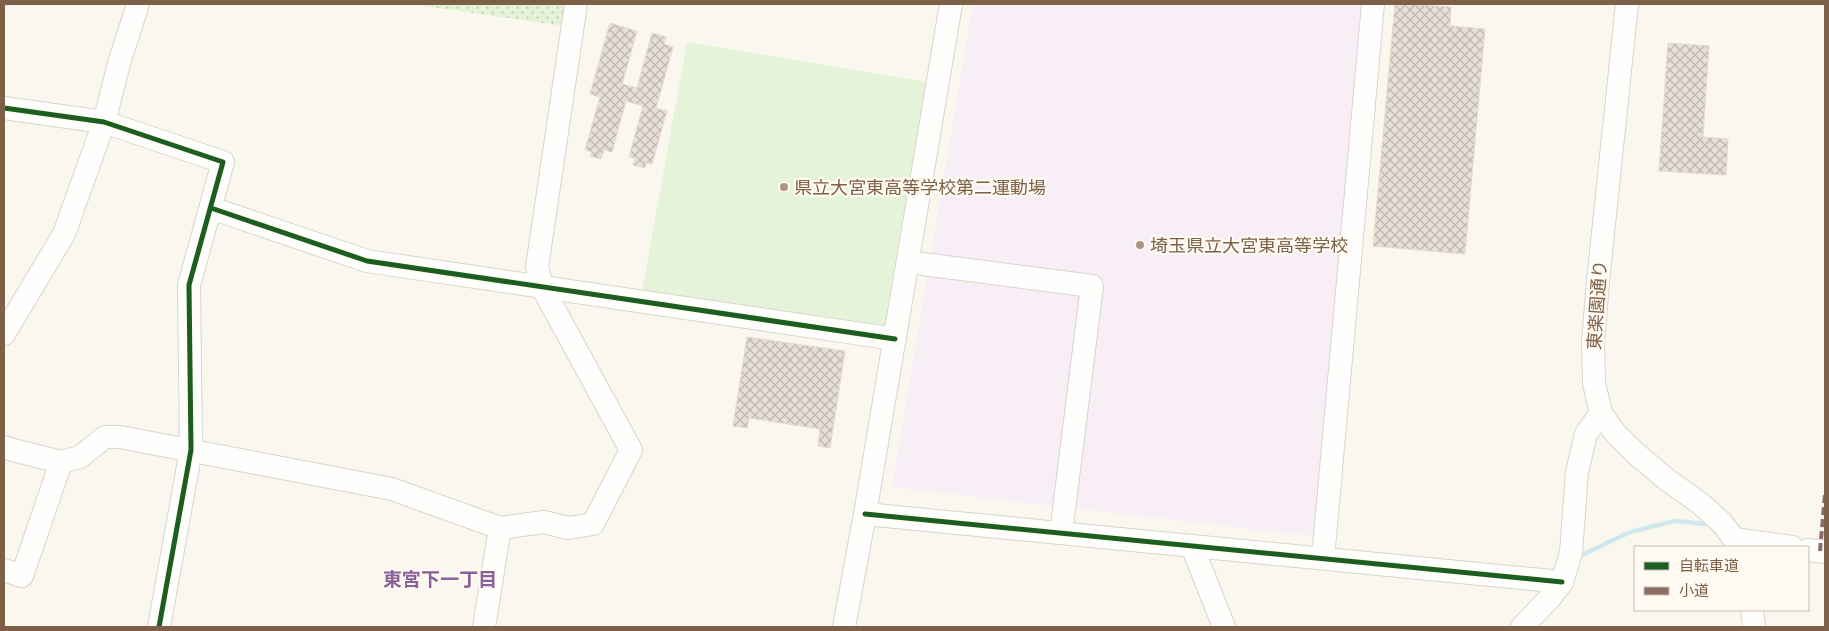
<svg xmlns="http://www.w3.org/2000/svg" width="1829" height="631" font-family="'Space Grotesk','Noto Sans JP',sans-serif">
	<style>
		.education { fill: #f7eef6 }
		.grass { fill: url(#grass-dots) }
		.garden { fill: #e5f3d8 }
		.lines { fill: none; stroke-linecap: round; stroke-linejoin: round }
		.stream { stroke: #cee8ed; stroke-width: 4.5 }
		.building { fill: url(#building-cross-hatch); stroke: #e5dad0 }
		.minor-casing { stroke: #dad4cc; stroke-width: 24 }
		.minor { stroke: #fefefd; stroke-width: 22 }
		.quiet { stroke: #8d6e63; stroke-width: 4; stroke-dasharray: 8 4; stroke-linecap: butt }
		.cycleway-casing { stroke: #fffbf3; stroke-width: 8 }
		.cycleway { stroke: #1b5e20; stroke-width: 5 }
		.poi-dot { fill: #a99582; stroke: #fffbf3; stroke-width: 2 }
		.labels { text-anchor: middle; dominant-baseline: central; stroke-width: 4.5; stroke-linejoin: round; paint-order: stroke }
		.poi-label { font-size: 18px; fill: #7e6048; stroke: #fffbf3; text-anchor: start }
		.street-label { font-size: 18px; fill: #7e6048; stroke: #fffbf3 }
		.neighbourhood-label { font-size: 19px; font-weight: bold; fill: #8b619a; stroke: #fffbf3 }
	</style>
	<defs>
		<pattern id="grass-dots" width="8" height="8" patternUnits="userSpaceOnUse" patternTransform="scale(1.25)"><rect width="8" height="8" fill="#e5f3d8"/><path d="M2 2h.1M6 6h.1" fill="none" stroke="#bfc8b1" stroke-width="1.8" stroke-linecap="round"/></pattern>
		<pattern id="building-cross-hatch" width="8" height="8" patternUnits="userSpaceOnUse" patternTransform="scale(1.25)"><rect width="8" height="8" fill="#e7dfd5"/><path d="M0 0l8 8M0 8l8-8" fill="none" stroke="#c0b8af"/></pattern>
	</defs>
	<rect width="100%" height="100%" fill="#faf7ef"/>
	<path class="education" d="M973,4H1370L1320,537L892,487Z"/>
	<path class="grass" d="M411,4H568L565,26Z"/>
	<path class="garden" d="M687,42L926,82L884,328L642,292Z"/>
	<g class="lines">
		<path class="stream" d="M1578,557L1630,532L1675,521L1705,524"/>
	</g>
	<g class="building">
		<path d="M1395,4L1451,7L1450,26L1485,29L1465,254L1373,246Z"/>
		<path d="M610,23L637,31L622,84L637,88L652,33L666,37L664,44L673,47L656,108L667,111L652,164L646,163L645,168L633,165L635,158L629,157L643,106L626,101L612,152L604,150L601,159L590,156L592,152L585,150L600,97L590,94Z"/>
		<path d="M1668,43L1709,46L1703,137L1728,139L1726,175L1659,171Z"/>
		<path d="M747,337L845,351L830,448L818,446L820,429L749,418L747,428L733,426Z"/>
	</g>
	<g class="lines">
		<defs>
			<g id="minor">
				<path d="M1627,4L1598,281L1593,342L1594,383L1601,413L1615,433L1633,451L1666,479L1701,504L1722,523L1734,539L1737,547"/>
				<path d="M4,108L104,122L223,162L189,285L191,450L159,627"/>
				<path d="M211,208L367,261L895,339"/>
				<path d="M908,262L1092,286L1061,533"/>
				<path d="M4,334L64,234L104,122L120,60L138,4"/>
				<path d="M4,447L13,450L61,462L80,457L105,437H120L392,489L500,528L484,627"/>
				<path d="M865,514L1562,582"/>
				<path d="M500,528L544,522L568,528L593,524L631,450L542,287L537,267L576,4"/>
				<path d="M1734,539L1792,547"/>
				<path d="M1192,546L1224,627"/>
				<path d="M1808,550L1825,552"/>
				<path d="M1323,558L1373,4"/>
				<path d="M4,570L22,576L61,462"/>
				<path d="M1752,610L1754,627"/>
				<path d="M844,627L865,514L951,4"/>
				<path d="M1522,627L1550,598L1562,582L1571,553L1577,472L1586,434L1601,413"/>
			</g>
		</defs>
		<use href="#minor" class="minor-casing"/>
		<use href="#minor" class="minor"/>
		<path class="quiet" d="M1820,551L1825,494"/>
		<defs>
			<g id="cycleway">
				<path d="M4,108L104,122L223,162L189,285L191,450L159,627"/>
				<path d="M211,208L367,261L895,339"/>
				<path d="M865,514L1562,582"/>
			</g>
		</defs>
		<use href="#cycleway" class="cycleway-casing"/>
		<use href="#cycleway" class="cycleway"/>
	</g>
	<g class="poi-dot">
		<circle cx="784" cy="187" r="5"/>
		<circle cx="1140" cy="245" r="5"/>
	</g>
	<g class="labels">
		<g class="poi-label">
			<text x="794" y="187">県立大宮東高等学校第二運動場</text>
			<text x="1150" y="245">埼玉県立大宮東高等学校</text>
		</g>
		<g class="street-label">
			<text transform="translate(1597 305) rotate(-86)">東楽園通り</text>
		</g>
		<g class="neighbourhood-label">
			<text x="440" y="579">東宮下一丁目</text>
		</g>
	</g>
	<rect width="1829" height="631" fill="none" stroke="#7e6048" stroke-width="10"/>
	<rect x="1634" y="546" width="175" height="65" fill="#fffbf3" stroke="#cbbdaf"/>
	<rect x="1644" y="562" width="25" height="8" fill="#1b5e20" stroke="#cbbdaf"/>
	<text x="1679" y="571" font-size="15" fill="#7e6048">自転車道</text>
	<rect x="1644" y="587" width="25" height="8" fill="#8d6e63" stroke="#cbbdaf"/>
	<text x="1679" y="596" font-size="15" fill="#7e6048">小道</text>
</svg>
